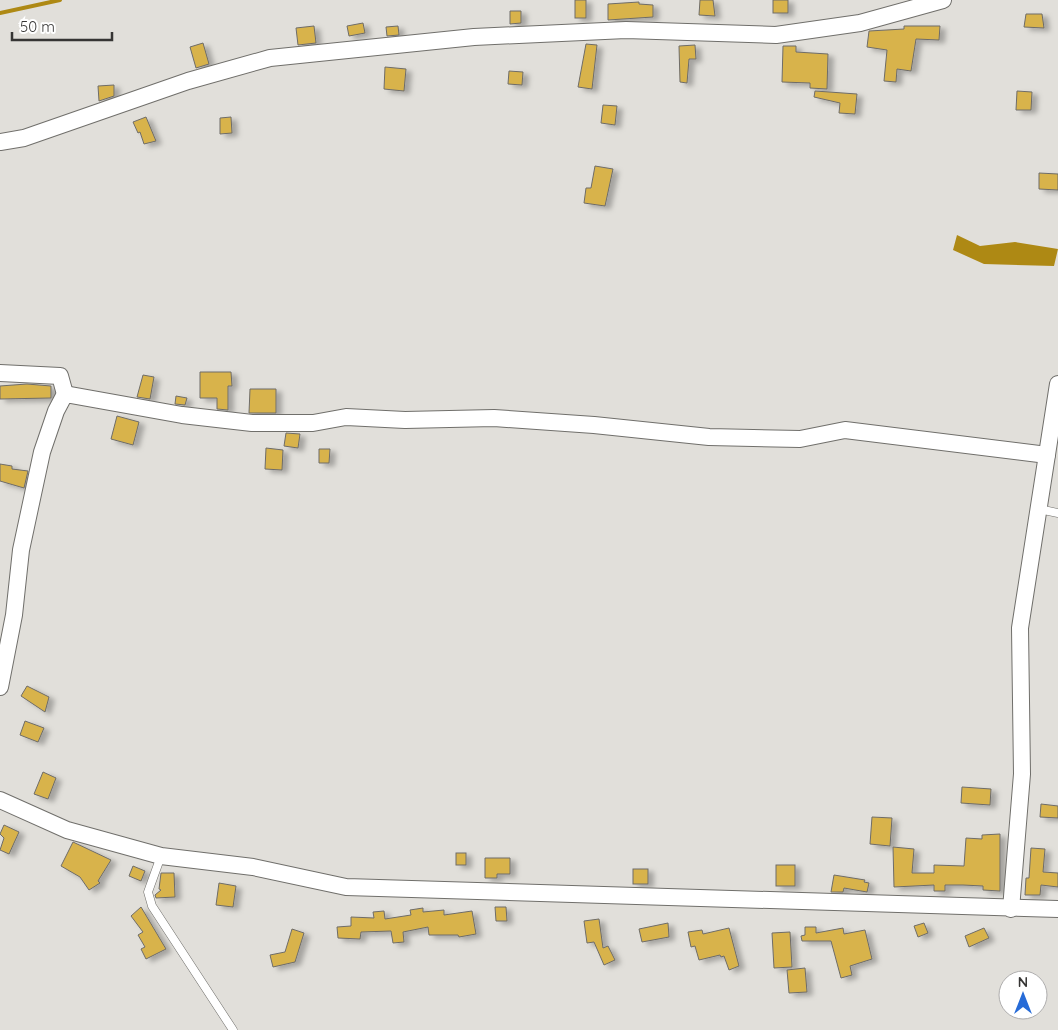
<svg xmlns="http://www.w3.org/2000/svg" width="1058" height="1030" font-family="Quicksand,sans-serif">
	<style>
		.water { fill: #ae8914 }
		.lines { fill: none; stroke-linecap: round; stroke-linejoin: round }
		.stream { stroke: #ae8914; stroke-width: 4 }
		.building { fill: #d8b34c; stroke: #6e6c68; filter: url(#shadow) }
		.lane-casing { stroke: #706f6b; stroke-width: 9 }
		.street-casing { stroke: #706f6b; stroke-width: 18 }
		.lane { stroke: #fff; stroke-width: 8 }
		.street { stroke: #fff; stroke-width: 16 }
	</style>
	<defs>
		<filter id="shadow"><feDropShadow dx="5.5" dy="3" stdDeviation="2.5" flood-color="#0004"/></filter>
	</defs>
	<rect width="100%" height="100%" fill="#e1dfda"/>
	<path class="water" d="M957,235L980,246L1015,242L1058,249L1054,266L984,264L953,250Z"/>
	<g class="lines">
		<path class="stream" d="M0,13L60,0"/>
	</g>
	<g class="building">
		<rect x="575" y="0" width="11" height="18"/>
		<path d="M700,0H713L715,16L699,15Z"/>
		<rect x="773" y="0" width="15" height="13"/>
		<path d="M639,2V4L653,5V17L608,20V4Z"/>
		<path d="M510,11H521V23L510,24Z"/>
		<path d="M1026,14H1042L1044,28L1024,27Z"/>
		<path d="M363,23L365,33L349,36L347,26Z"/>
		<path d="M314,26L316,43L298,45L296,28Z"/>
		<path d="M398,26L399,35L387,36L386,27Z"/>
		<path d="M904,26H940L939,40L916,39L911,71L897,69L896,82L884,81L887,50L867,47L869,31L904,29Z"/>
		<path d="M203,43L209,64L196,68L190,47Z"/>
		<path d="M586,44L597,45L592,89L578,87Z"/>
		<path d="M695,45L696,59H689L687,83L680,82L679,46Z"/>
		<path d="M783,46H796V52L828,54L827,89L810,88V83L782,82Z"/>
		<path d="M385,67L406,69L404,91L384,89Z"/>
		<path d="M509,71L523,72L522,85L508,84Z"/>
		<path d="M114,85V96L99,101L98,86Z"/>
		<path d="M815,91L857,94L855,114L839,113L840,103L814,97Z"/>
		<path d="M1017,91L1032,92L1031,110H1016Z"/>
		<path d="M603,105L617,106L615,125L601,123Z"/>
		<path d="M146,117L156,141L144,144L140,132L138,133L133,122Z"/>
		<path d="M231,117L232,133L220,134V118Z"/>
		<path d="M595,166L613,169L605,206L584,203L586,188H591Z"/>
		<path d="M1039,173L1058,174V190L1039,189Z"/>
		<path d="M200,372H231L232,386H228V410L217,409V398H200Z"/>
		<path d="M143,375L154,377L150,399L137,397Z"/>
		<path d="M27,384L51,386V398L0,399V386Z"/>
		<path d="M250,389H276V413H249Z"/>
		<path d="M176,396L187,398L185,405L175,404Z"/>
		<path d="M117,416L139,422L133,445L111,439Z"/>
		<path d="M286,433L300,434L298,448L284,446Z"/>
		<path d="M266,448L283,450L282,470L265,469Z"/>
		<path d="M319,449H330L329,463H319Z"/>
		<path d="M0,464L12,466V469L28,471L24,488L0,481Z"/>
		<path d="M27,686L49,697L45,712L21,696Z"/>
		<path d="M25,721L44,728L38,742L20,735Z"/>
		<path d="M43,772L56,778L48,799L34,794Z"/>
		<path d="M962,787L991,789L990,805L961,803Z"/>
		<path d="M1041,804L1058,806V818L1040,817Z"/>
		<path d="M872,817L892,818L890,846L870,844Z"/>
		<path d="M4,825L19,832L9,854L0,850L4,838L0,834Z"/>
		<path d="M1000,834V891L983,890V886L963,885H945V891H934V885L894,887L893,847L914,849L912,873H934V865L964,866L966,838L982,839V835Z"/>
		<path d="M73,842L111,860L98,881L100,883L89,890L80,877L61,866Z"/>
		<path d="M1031,848L1045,849L1043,872L1058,873V887L1041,885L1040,895H1025L1026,878H1029Z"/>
		<rect x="456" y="853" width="10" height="12"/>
		<path d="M485,858H510V874H497V878H485Z"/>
		<rect x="776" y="865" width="19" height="21"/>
		<path d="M133,866L145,871L141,881L129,876Z"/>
		<rect x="633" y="869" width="15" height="15"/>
		<path d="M161,873H174L175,897L156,898L155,895L161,890L159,889Z"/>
		<path d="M834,875L865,880L864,882L869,883L867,892L844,888L843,892H831Z"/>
		<path d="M219,883L236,886L233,907L216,905Z"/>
		<path d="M141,907L166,949L146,959L141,949L145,947L138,935L143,932L131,916Z"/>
		<path d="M495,907H506L507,921H496Z"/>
		<path d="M423,908V912L444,910V915L472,911L476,934L459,937L458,935H429L428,927L403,932L404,942L393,943L391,931L361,932L360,939L338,938L337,927L351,926V917L374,918L373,912L384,911L385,919L411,915L410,910Z"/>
		<path d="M599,919L603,948L608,946L615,960L604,965L594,942L587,943L584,921Z"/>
		<path d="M668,923L669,937L642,942L639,929Z"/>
		<path d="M924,923L928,933L918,937L914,926Z"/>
		<path d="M805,927H816V933L843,928L844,934L865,930L872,959L850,966L852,975L841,978L831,941H802L801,936L805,935Z"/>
		<path d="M729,928L739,966L729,970L724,956L721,957L720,955L699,960L695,946L691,947L688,932L702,930L703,934Z"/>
		<path d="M984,928L989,938L969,947L965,936Z"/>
		<path d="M292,929L304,933L295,962L273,967L270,955L285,952Z"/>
		<path d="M790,932L792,967L774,968L772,933Z"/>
		<path d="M805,968L807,992L789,993L787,970Z"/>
	</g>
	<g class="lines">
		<defs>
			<g id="lane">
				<path d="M1039,509L1058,513"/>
				<path d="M161,856L148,892L152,906L233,1030"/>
			</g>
			<g id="street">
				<path d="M0,142L24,138L188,81L270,58L474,37L626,30L776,35L860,23L943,0"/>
				<path d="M0,373L60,376L65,394"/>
				<path d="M0,687L14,615L21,550L42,452L56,411L65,394L182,415L252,423H313L346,417L405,420L494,418L594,425L709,437L800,439L845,430L1047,455"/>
				<path d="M0,800L67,830L161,856L253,867L346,887L1058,909"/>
				<path d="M1011,909L1022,774L1020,628L1058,384"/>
			</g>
		</defs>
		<use href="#lane" class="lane-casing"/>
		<use href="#street" class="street-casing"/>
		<use href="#lane" class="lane"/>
		<use href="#street" class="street"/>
	</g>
	<g transform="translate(1023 995)"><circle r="24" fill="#ffffff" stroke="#afaeae"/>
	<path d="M0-4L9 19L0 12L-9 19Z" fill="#266bd7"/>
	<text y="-8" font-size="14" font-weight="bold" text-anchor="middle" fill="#363534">N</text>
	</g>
	<path d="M12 32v8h100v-8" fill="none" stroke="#363534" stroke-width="2.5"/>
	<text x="20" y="32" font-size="15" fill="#363534" stroke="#ffffff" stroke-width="4" paint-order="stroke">50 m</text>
</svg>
